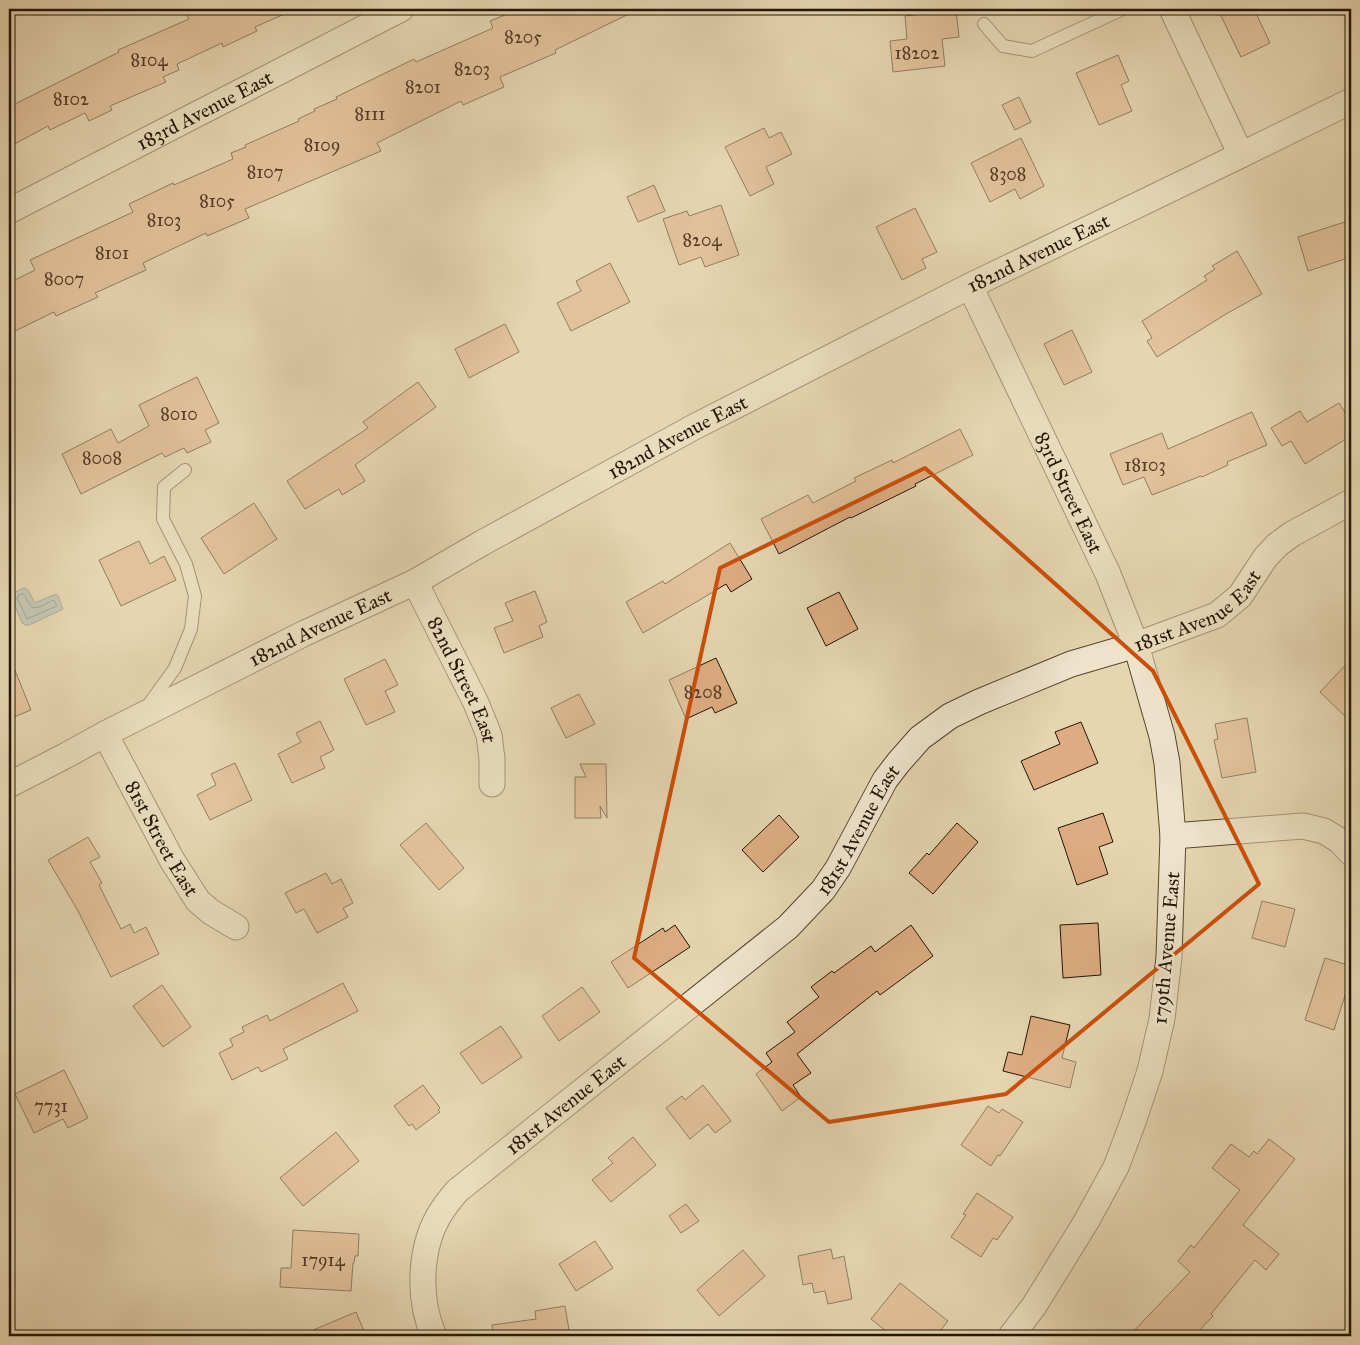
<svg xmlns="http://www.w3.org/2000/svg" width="1360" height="1345" font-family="'IM FELL Great Primer',serif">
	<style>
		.water { fill: #9bb6b7; stroke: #6c7571 }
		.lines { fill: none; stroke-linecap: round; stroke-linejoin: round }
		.shore { stroke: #606560; stroke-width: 1 }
		.building { fill: #ddac82; stroke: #261408 }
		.lane-casing { stroke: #564432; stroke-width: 14 }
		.street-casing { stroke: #564432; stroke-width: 27 }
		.lane { stroke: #eee4cc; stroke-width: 12 }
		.street { stroke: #eee4cc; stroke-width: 25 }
		.marked { fill: none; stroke: #cb4f0b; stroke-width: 4; stroke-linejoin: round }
		.labels { text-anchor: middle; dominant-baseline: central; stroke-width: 5; stroke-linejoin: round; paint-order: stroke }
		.number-label { font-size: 18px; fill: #543a26 }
		.street-label { font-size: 20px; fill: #261408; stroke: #eee4cc }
	</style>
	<rect width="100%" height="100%" fill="#e5d6b0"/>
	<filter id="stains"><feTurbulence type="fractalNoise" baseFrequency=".004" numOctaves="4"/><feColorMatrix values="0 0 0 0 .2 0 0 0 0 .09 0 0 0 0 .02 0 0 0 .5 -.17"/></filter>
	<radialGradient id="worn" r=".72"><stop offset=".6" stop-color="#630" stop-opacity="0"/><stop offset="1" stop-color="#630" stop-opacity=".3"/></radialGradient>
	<path class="water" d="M24,588L28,590L35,603L56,594L58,596L63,609L29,625H25L22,623L11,596V594Z"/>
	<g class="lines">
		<path class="shore" d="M23,594C26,597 27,601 30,605C35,612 47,603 53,600L55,602L57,606L27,619L17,598L18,596Z"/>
	</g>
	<g class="building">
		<path d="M184,9H296L255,27L257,31L223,47L222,43L177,64L179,70L163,77L166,82L110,106L112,110L89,121L85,113L50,130L48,126L9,147V107L119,52L118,50L189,19Z"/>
		<path d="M502,9H639L555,50L556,53L500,77L504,87L463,105L461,101L377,143L381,151L245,209L249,218L207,236L206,233L143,263L146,270L95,293L98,297L56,316L54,312L9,334V283L35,270L30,260L133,212L129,204L173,183L174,185L233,159L231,153L246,147L245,145L299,121L298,119L315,111L314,109L337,99L336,97L414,59L416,62L493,28L490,21L505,15Z"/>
		<path d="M1231,9H1254L1270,43L1241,57L1220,14Z"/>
		<path d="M956,10L959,37L942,39L945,66L893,72L890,41L907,39L905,16Z"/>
		<path d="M1118,55L1129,81L1121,85L1132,111L1099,125L1076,73Z"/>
		<path d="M1019,97L1031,122L1015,130L1002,105Z"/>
		<path d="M764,128L769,138L781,132L792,154L766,167L774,184L750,196L725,147Z"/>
		<path d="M1021,138L1044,186L1020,199L1015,189L990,202L971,163Z"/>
		<path d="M654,185L665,211L638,222L627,197Z"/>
		<path d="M721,205L739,255L705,267L701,257L679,265L663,219L687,211L689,216Z"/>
		<path d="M915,208L937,252L922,259L926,268L902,280L876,227Z"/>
		<path d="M1351,220V257L1308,271L1298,237Z"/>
		<path d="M1237,251L1262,294L1226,314L1157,357L1147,341L1152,338L1142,321L1207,280L1204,276L1215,269L1212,266Z"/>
		<path d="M610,263L630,302L571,331L557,303L581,291L576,281Z"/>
		<path d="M505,324L519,352L469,378L455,349Z"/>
		<path d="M1072,330L1092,372L1064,385L1044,344Z"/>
		<path d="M197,377L219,423L205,430L211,442L187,453L184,448L165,457L162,453L81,494L62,454L111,429L118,443L149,426L139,405Z"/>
		<path d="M418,382L436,407L355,465L365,481L342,495L339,489L305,509L287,481L368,428L363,422Z"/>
		<path d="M1339,403L1351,422V436L1305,464L1291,441L1282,446L1271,428L1300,411L1307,422Z"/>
		<path d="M1252,412L1267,445L1227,462L1228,465L1202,477L1201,476L1152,495L1144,477L1123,485L1110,454L1162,433L1168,449Z"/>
		<path d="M960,429L973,455L915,484L916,486L851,518L850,517L779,554L761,519L808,495L813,503L856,481L854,478L892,460L893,463Z"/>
		<path d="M254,503L277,539L224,574L201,538Z"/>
		<path d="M139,541L150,564L164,556L176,580L121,606L99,560Z"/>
		<path d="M730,543L752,579L731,592L726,584L698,601L643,633L626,602L663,581L665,584Z"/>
		<path d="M535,591L547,622L539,626L543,637L504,653L494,628L513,621L505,603Z"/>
		<path d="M839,592L858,629L826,646L807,608Z"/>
		<path d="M9,658H10L31,710L9,719Z"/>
		<path d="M716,658L737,703L715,713L712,707L686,719L669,680Z"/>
		<path d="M385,659L398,685L385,691L395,712L366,725L344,679Z"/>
		<path d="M1351,659V722L1320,692Z"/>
		<path d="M579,694L595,724L566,738L551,708Z"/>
		<path d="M1247,718L1256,772L1222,778L1214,740L1218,739L1215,724Z"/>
		<path d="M320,721L334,750L320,757L325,768L292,783L278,754L301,742L296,733Z"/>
		<path d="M1081,722L1098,763L1034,790L1021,761L1060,744L1055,732Z"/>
		<path d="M235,763L252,800L210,820L197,795L216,785L211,774Z"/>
		<path d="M580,764H606L607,818L600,806L601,818H575V777H586Z"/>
		<path d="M1103,813L1113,842L1099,847L1108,874L1077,885L1058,828Z"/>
		<path d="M779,815L799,837L763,872L742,850Z"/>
		<path d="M426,823L464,868L439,890L400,845Z"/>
		<path d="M957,823L978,842L933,894L909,873L927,853L929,855Z"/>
		<path d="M88,837L100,857L90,862L102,883L99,885L121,929L130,924L134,933L146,927L159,954L111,977L78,911L48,860Z"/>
		<path d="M326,873L332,884L341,879L353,903L343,908L348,917L317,933L304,909L296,913L285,893Z"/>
		<path d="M1262,901L1295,909L1285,947L1252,938Z"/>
		<path d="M1098,923L1101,975L1063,978L1060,925Z"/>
		<path d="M675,925L690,947L628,988L611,962L663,928L665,932Z"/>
		<path d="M911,925L933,956L880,995L877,991L797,1054L811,1073L793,1085L801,1097L782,1111L756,1074L772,1062L766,1053L795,1032L787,1022L819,997L811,987L832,971L834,973L871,946L875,952Z"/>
		<path d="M1325,958L1351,966V977L1334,1030L1305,1020Z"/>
		<path d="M343,983L358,1011L283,1049L288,1059L261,1072L258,1067L232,1080L219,1053L233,1046L230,1039L244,1032L242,1027L267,1015L270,1021Z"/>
		<path d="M162,985L191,1027L163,1047L133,1006Z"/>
		<path d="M582,987L600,1012L559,1041L542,1016Z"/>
		<path d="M1031,1016L1070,1025L1062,1058L1076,1062L1070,1088L1003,1071L1008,1052L1022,1055Z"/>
		<path d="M501,1026L522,1057L482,1084L460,1053Z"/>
		<path d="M64,1070L88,1118L68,1128L63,1119L34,1133L15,1094Z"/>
		<path d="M423,1085L440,1108L438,1110L440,1112L416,1130L412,1124L409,1126L394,1106Z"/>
		<path d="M703,1085L731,1121L715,1133L708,1124L690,1139L666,1108L682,1096L685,1100Z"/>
		<path d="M988,1106L999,1113L1002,1109L1023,1122L1000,1156L998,1155L991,1166L961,1145Z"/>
		<path d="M336,1132L359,1161L303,1206L280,1178Z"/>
		<path d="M633,1137L656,1165L611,1202L592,1180L613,1163L608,1158Z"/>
		<path d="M1269,1139L1295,1159L1243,1225L1279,1254L1266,1270L1255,1260L1211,1314L1213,1316L1194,1336H1129L1190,1272L1178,1261L1191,1245L1194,1248L1240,1190L1212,1168L1231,1144L1249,1157L1254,1151L1257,1154Z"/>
		<path d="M977,1193L1013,1217L997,1240L993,1238L981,1257L951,1237L966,1215L963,1214Z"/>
		<path d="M686,1204L699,1221L681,1233L669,1216Z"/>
		<path d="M293,1230L359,1234L358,1256H355L354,1263H353L351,1291L280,1287L281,1268H291Z"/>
		<path d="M595,1241L613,1268L576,1291L559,1264Z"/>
		<path d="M831,1249L833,1259L844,1256L852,1299L828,1304L825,1291L814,1293L812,1283L803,1285L798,1256Z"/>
		<path d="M743,1250L765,1276L719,1316L697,1290Z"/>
		<path d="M900,1283L948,1321L936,1336H892L871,1319Z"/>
		<path d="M565,1306L570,1336H493L492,1325L536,1319L535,1311Z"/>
		<path d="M356,1312L366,1336H299Z"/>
	</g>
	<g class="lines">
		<defs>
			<g id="lane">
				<path d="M984,24L1003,46L1032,51L1123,9"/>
				<path d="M147,707L175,668L191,629L195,596L186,564L163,519L164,487L185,470"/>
			</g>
			<g id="street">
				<path d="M1172,9L1241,155"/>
				<path id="s1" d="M9,211L401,9"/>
				<path id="s2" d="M970,286L1108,574L1136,645L1162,736L1167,763L1173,836L1169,957L1162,1019L1150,1071L1133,1122L1116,1167L1086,1222L1034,1306L1011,1336"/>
				<path id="s3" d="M415,582L476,703L489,735L492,759V784"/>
				<path id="s4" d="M105,734L172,860L198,901L211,912L236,927"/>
				<path id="s5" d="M9,785L65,756L105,734L303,634L415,582L482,543L694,427L970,286L1241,155L1351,101"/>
				<path d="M1173,836L1303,826L1324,831L1340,841L1351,853"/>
				<path id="s6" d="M434,1336C417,1298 419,1244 443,1209C447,1203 452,1197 457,1191L788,927L823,890L838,868L885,780L898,763L920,738L950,716L979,702L1071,664L1136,645L1217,615L1240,596L1265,558L1277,545L1292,534L1351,502"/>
			</g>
		</defs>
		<use href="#lane" class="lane-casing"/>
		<use href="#street" class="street-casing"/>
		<use href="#lane" class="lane"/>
		<use href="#street" class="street"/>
	</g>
	<path d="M0 0H1360V1345H0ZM925,468L1153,671L1259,884L1006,1094L829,1122L634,958L720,568Z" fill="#e5d6b0" fill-opacity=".55" fill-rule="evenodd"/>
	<path class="marked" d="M925,468L1153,671L1259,884L1006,1094L829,1122L634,958L720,568Z"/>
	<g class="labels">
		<g class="number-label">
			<text x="523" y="37">8205</text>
			<text x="917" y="53">18202</text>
			<text x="149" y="60">8104</text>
			<text x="472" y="69">8203</text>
			<text x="423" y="87">8201</text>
			<text x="71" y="99">8102</text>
			<text x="370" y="114">8111</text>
			<text x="322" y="145">8109</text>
			<text x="265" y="172">8107</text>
			<text x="1008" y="174">8308</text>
			<text x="217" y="201">8105</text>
			<text x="164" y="220">8103</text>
			<text x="702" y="240">8204</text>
			<text x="112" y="253">8101</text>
			<text x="64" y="279">8007</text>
			<text x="179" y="414">8010</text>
			<text x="102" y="458">8008</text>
			<text x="1145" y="465">18103</text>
			<text x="703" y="692">8208</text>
			<text x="51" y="1106">7731</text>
			<text x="323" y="1260">17914</text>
		</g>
		<g class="street-label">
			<text stroke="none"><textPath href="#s1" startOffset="220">183rd Avenue East</textPath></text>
			<text stroke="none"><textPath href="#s5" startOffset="1159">182nd Avenue East</textPath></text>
			<text stroke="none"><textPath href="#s5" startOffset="754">182nd Avenue East</textPath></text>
			<text stroke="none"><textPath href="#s2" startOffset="229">83rd Street East</textPath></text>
			<text stroke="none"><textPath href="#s6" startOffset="1119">181st Avenue East</textPath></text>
			<text stroke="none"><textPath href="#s5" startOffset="349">182nd Avenue East</textPath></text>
			<text stroke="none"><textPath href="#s3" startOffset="109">82nd Street East</textPath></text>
			<text stroke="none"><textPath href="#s6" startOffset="699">181st Avenue East</textPath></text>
			<text stroke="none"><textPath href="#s4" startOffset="119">81st Street East</textPath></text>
			<text transform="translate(1166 948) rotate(-85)">179th Avenue East</text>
			<text stroke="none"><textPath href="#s6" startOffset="294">181st Avenue East</textPath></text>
		</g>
	</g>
	<rect width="1360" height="1345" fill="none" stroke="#e5d6b0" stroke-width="30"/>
	<rect x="10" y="10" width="1340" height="1325" fill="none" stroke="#261408" stroke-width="2.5"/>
	<rect x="15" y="15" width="1330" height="1315" fill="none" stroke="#261408"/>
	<rect width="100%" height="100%" filter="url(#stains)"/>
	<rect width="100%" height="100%" fill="url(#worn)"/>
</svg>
